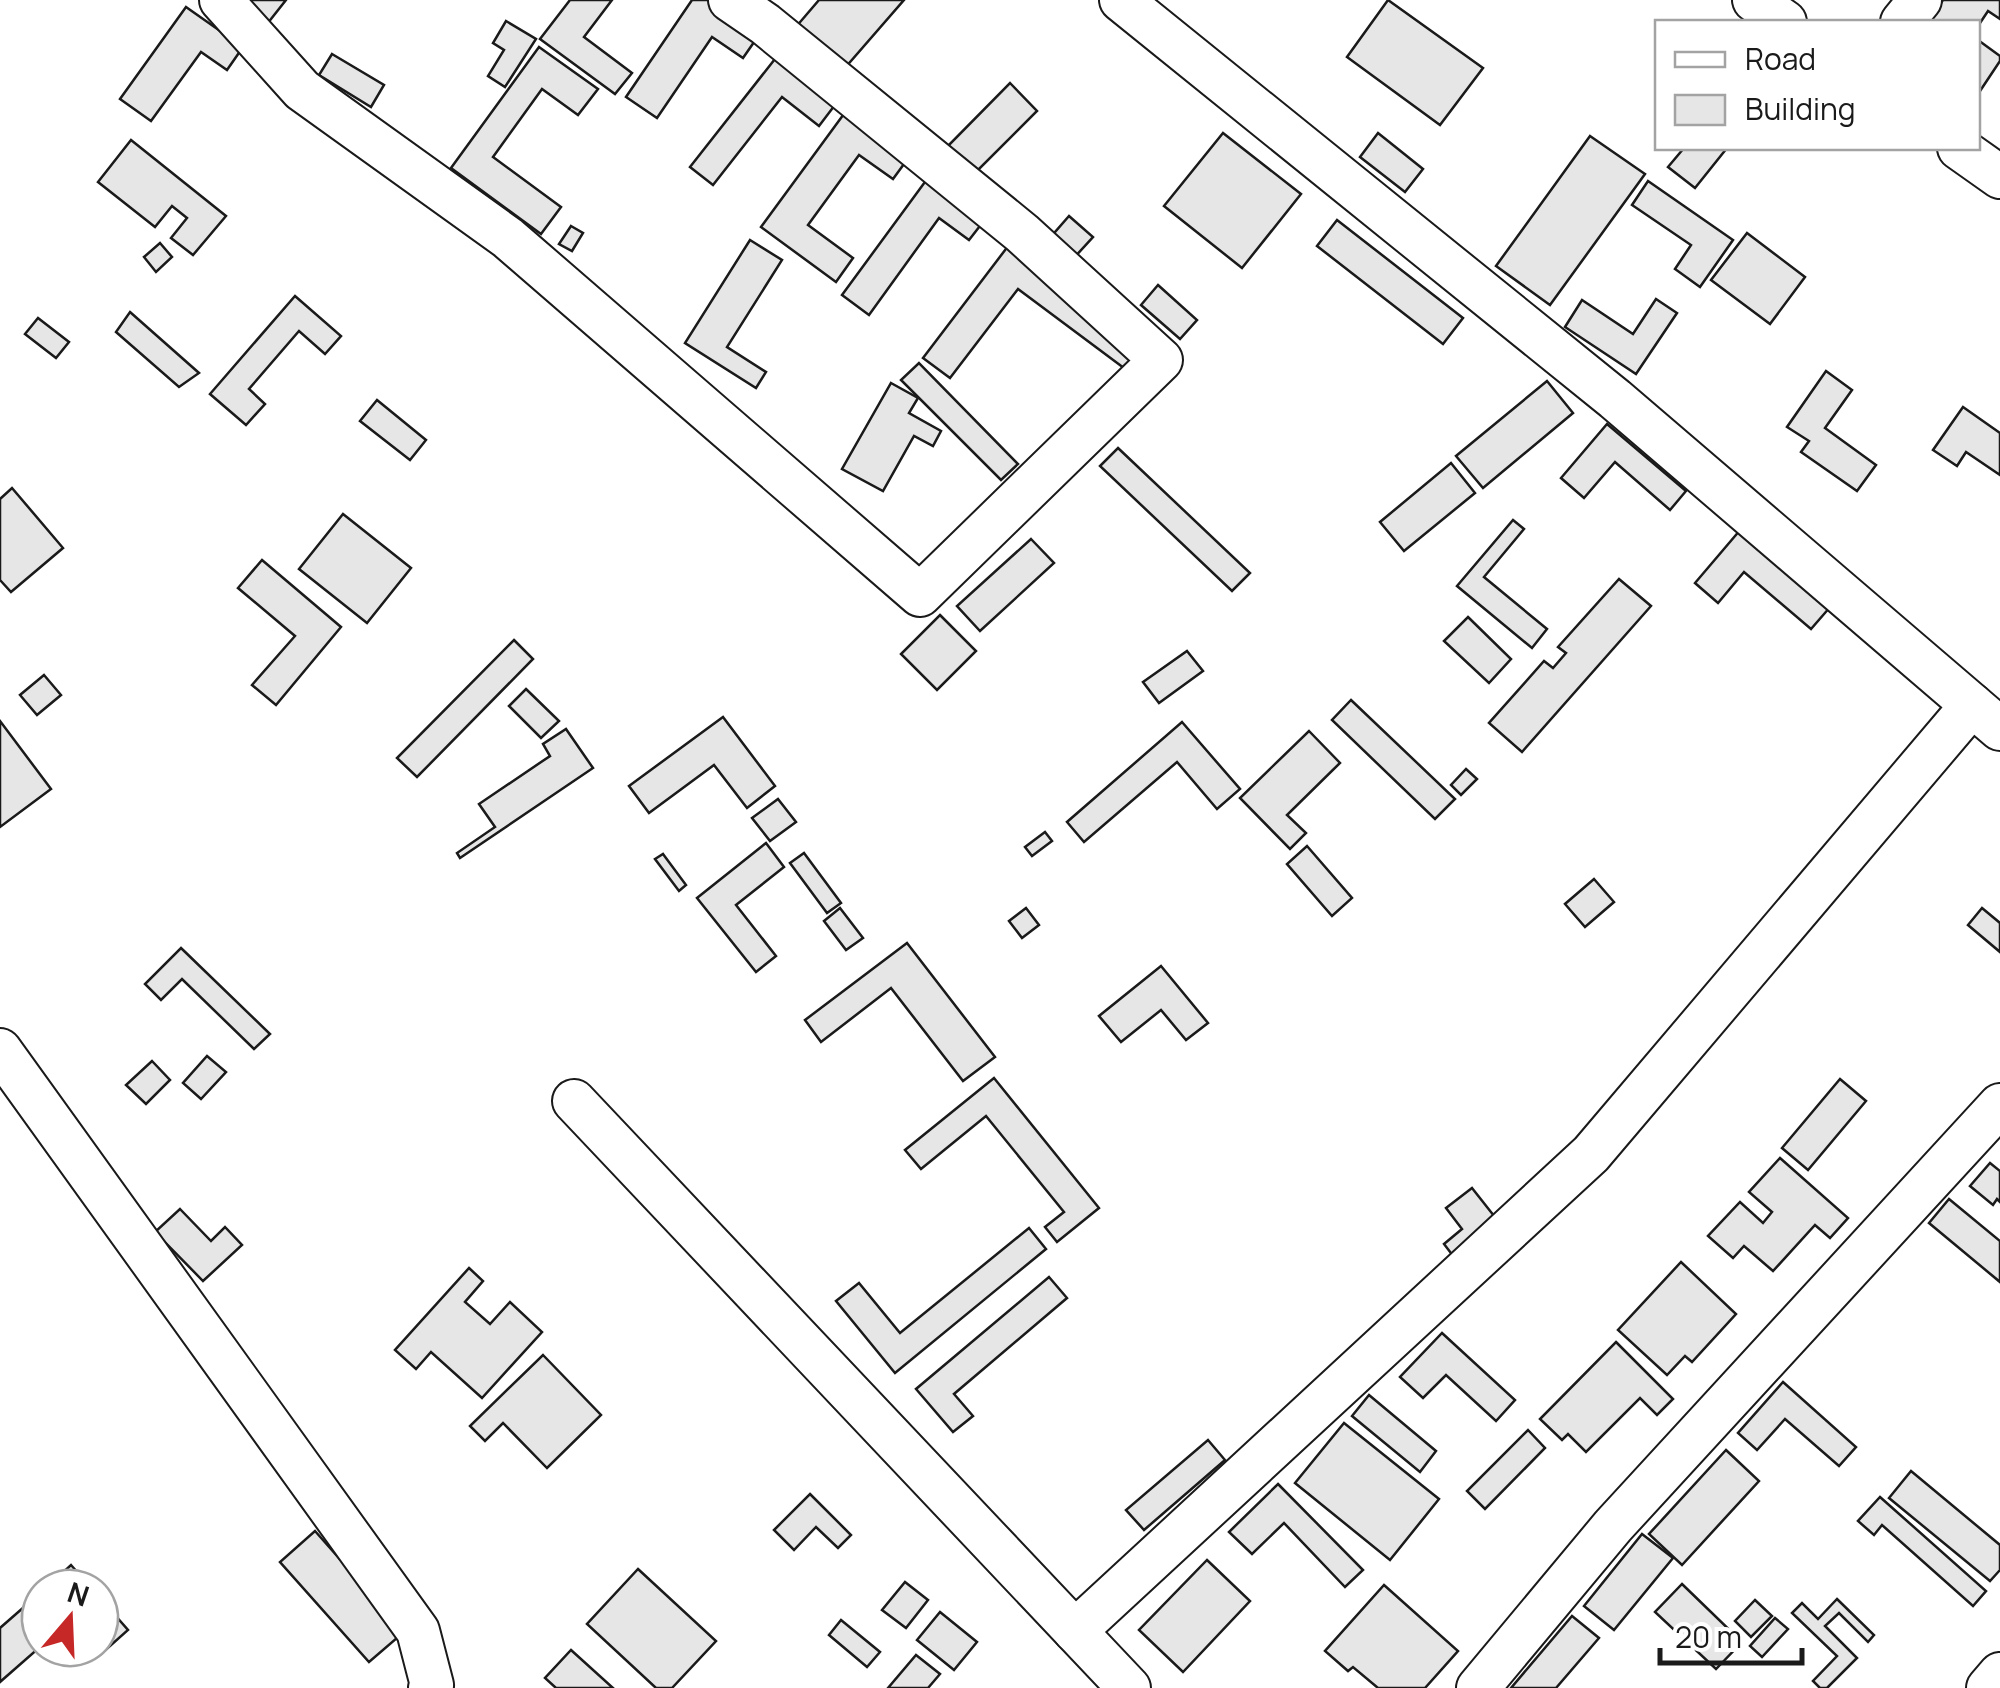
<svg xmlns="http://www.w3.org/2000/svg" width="2000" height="1688" font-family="Manrope,sans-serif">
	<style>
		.building { fill: #e6e6e6; stroke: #1a1a1a; stroke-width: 2.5 }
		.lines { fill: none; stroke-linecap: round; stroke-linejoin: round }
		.minor-casing { stroke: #1a1a1a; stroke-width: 46 }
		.minor { stroke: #fff; stroke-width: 42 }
	</style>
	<rect width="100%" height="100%" fill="#fff"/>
	<g class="building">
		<path d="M207,0H286L256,38Z"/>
		<path d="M570,0H612L584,37L632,73L615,94L540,39Z"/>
		<path d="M692,0H713L761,32L743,58L712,37L657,118L626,97Z"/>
		<path d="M819,0H904L844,69L795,28Z"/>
		<path d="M1388,0L1483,68L1440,125L1347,57Z"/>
		<path d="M1943,0H2000V19L1988,11L1978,26V22H1928Z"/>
		<path d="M186,7L243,47L227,70L201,52L151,121L120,99Z"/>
		<path d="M506,21L536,39L505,87L488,76L504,50L493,43Z"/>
		<path d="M1978,40L2000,56V61L1978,94Z"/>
		<path d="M539,47L598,89L578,115L542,89L493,157L561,207L541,234L451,168Z"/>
		<path d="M782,50L841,97L819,126L782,97L713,185L690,167Z"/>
		<path d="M332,54L384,85L371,107L319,75Z"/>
		<path d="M1010,83L1037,111L968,180L941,153Z"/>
		<path d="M849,107L912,153L893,179L859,155L808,225L853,258L836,282L761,227Z"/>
		<path d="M1223,133L1301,194L1242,268L1164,206Z"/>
		<path d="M1378,133L1423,169L1405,192L1360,157Z"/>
		<path d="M1590,136L1645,174L1550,305L1496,266Z"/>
		<path d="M131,140L226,216L193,255L171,238L187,218L172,206L155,227L98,182Z"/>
		<path d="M1684,148H1727L1695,188L1668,167Z"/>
		<path d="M933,171L990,213L969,240L939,218L869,315L842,295Z"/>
		<path d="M1648,181L1733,240L1700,287L1675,269L1691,245L1632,205Z"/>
		<path d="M1069,216L1093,237L1072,260L1049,239Z"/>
		<path d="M1337,220L1463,318L1443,344L1317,246Z"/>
		<path d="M571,226L583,233L572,251L559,244Z"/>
		<path d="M1747,233L1805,277L1770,324L1711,280Z"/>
		<path d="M1015,237L1164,349L1140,380L1018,289L950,378L923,358Z"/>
		<path d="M750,240L782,260L727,347L766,372L756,388L685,343Z"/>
		<path d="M160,243L172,257L156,272L144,257Z"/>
		<path d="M1158,285L1197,320L1180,339L1141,305Z"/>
		<path d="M295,296L341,336L325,354L299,331L249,389L265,404L246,425L210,394Z"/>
		<path d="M1656,299L1677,313L1636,374L1565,327L1582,300L1633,334Z"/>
		<path d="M130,312L199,373L179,387L116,332Z"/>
		<path d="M38,318L69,342L56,358L25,334Z"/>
		<path d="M919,363L1018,464L1001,480L901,380Z"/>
		<path d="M1826,371L1852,390L1825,428L1876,465L1857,491L1801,452L1809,441L1787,427Z"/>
		<path d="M1547,381L1573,413L1483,488L1456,456Z"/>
		<path d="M891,383L918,398L909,413L941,431L933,446L914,436L883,491L842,469Z"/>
		<path d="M377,400L426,440L410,460L360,421Z"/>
		<path d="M1963,407L2000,433V475L1966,452L1957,466L1933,450Z"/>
		<path d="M1607,424L1686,491L1670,510L1615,462L1584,498L1561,478Z"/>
		<path d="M1118,448L1250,573L1232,591L1100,466Z"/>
		<path d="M1451,463L1475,493L1404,551L1380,522Z"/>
		<path d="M12,488L63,548L11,592L0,580V499Z"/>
		<path d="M343,514L411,568L367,623L299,569Z"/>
		<path d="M1513,520L1524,529L1484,577L1547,629L1532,648L1457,586Z"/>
		<path d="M1741,529L1831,606L1811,629L1744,572L1718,603L1695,583Z"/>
		<path d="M1031,539L1054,563L980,631L957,606Z"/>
		<path d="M262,560L341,627L276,705L252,685L295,636L238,588Z"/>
		<path d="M1619,579L1651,606L1522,752L1489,723L1544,661L1553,668L1566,653L1558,647Z"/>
		<path d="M940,615L976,651L937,690L901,654Z"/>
		<path d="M1468,617L1511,659L1489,683L1444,641Z"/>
		<path d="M514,640L533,659L417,777L397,758Z"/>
		<path d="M1187,651L1203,671L1159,703L1143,682Z"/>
		<path d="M44,675L61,695L37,715L20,695Z"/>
		<path d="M526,689L559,721L541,738L509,706Z"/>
		<path d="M1351,700L1455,799L1435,819L1332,720Z"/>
		<path d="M723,717L775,786L747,808L714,765L649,813L629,786Z"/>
		<path d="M0,721L51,789L0,827Z"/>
		<path d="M1182,722L1240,789L1217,809L1177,762L1084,842L1067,822Z"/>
		<path d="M566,729L593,768L460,858L457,853L495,827L479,804L550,756L543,744Z"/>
		<path d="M1309,731L1340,763L1287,815L1306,833L1290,849L1240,798Z"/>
		<path d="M1466,769L1477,779L1461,795L1451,785Z"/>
		<path d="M778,799L796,822L770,841L752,818Z"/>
		<path d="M1045,832L1052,841L1032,856L1025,847Z"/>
		<path d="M766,843L784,867L736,905L776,956L756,972L697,898Z"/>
		<path d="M1307,846L1352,898L1332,916L1287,864Z"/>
		<path d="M804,853L841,903L827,913L790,863Z"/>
		<path d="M663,854L686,885L679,891L655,859Z"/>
		<path d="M1594,879L1614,902L1585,927L1565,904Z"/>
		<path d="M840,908L863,938L846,950L824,921Z"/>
		<path d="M1026,908L1039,925L1022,938L1009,921Z"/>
		<path d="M1982,908L2000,923V952L1968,925Z"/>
		<path d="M907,943L995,1057L963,1081L891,988L821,1042L805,1020Z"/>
		<path d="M181,948L270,1034L254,1049L182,979L161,1000L145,984Z"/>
		<path d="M1161,966L1208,1023L1186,1040L1161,1010L1121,1042L1099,1016Z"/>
		<path d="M207,1056L226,1072L201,1099L183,1083Z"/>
		<path d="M152,1061L170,1080L146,1104L126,1085Z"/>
		<path d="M994,1078L1099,1208L1057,1242L1045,1227L1064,1212L986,1116L921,1169L905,1150Z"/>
		<path d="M1840,1079L1866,1101L1808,1170L1782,1148Z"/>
		<path d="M1780,1158L1848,1218L1830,1238L1815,1225L1773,1271L1744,1246L1733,1258L1708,1236L1740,1202L1763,1223L1772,1212L1749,1192Z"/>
		<path d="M1990,1163L2000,1171V1202L1997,1199L1993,1205L1970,1186Z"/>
		<path d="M1472,1188L1502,1226L1457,1261L1444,1244L1462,1229L1446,1208Z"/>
		<path d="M1949,1199L2000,1241V1282L1929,1223Z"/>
		<path d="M180,1209L211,1241L225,1227L242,1245L203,1281L155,1232Z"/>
		<path d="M1029,1228L1046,1249L895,1373L836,1301L859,1283L900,1333Z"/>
		<path d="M1681,1262L1736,1314L1692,1362L1685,1356L1667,1375L1618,1330Z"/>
		<path d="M469,1268L483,1281L465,1302L490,1324L510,1302L542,1332L482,1398L431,1352L416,1369L395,1350Z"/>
		<path d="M1049,1277L1067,1298L954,1394L973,1416L953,1432L916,1389Z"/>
		<path d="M1442,1333L1515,1400L1496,1421L1446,1375L1423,1398L1400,1377Z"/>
		<path d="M1616,1342L1673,1399L1657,1415L1640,1398L1586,1452L1568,1434L1562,1440L1540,1419Z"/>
		<path d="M543,1355L601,1415L547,1468L503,1423L485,1441L470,1426Z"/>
		<path d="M1783,1382L1856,1447L1839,1466L1785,1419L1757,1450L1738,1433Z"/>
		<path d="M1369,1395L1436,1451L1420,1472L1352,1416Z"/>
		<path d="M1344,1423L1439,1499L1390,1560L1295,1483Z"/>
		<path d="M1528,1430L1545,1448L1485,1509L1467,1491Z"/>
		<path d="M1208,1440L1225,1460L1144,1530L1126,1510Z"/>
		<path d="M1726,1450L1759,1481L1682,1565L1649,1534Z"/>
		<path d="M1911,1471L2000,1545V1570L1990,1581L1889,1498Z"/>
		<path d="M1278,1484L1363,1570L1345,1587L1284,1523L1252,1554L1229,1532Z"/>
		<path d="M810,1494L851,1535L838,1548L816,1527L794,1550L774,1530Z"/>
		<path d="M1880,1497L1986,1591L1973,1606L1882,1525L1874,1535L1858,1521Z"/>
		<path d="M315,1531L404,1632L369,1662L280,1562Z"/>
		<path d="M1642,1534L1673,1558L1614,1630L1584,1606Z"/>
		<path d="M1207,1560L1250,1601L1183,1672L1139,1630Z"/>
		<path d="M71,1565L91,1588H46Z"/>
		<path d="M638,1569L716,1641L672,1688H656L587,1624Z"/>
		<path d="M905,1582L928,1600L906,1628L882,1610Z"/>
		<path d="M1682,1584L1742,1642L1716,1669L1655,1612Z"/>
		<path d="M1384,1585L1458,1651L1425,1688H1378L1353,1667L1348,1671L1325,1651Z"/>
		<path d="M40,1593V1647L0,1682V1628Z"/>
		<path d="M100,1598L128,1630L101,1654L95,1648H100Z"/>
		<path d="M1837,1599L1874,1635L1868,1642L1839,1613L1825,1626L1857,1658L1827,1688H1820L1813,1681L1837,1656L1792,1613L1802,1603L1818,1619Z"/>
		<path d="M1755,1600L1772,1616L1751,1637L1735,1621Z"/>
		<path d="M940,1612L977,1642L954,1670L917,1640Z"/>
		<path d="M1572,1616L1599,1638L1556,1688H1511Z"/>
		<path d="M1775,1618L1788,1629L1762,1657L1750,1646Z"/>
		<path d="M841,1620L880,1652L867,1667L829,1635Z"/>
		<path d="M571,1650L613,1688H556L545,1678Z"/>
		<path d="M916,1655L940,1674L928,1688H888Z"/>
	</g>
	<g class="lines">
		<defs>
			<g id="minor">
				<path d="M221,0L302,90L508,238L920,595L1161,360L1022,233L765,24L730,0"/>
				<path d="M1121,0L1615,399L2000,729"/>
				<path d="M1754,0L1785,22"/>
				<path d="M1902,22L1920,0"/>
				<path d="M1959,148L2000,177"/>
				<path d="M0,1050L418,1631L432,1685L430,1688"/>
				<path d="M574,1101L1129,1688"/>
				<path d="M1075,1631L1591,1154L1972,705"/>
				<path d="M1478,1688L1613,1526L2000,1105"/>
				<path d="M1988,1688L2000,1674"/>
			</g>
		</defs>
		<use href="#minor" class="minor-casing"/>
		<use href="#minor" class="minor"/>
	</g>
	<rect x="1655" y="20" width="325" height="130" fill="#ffffff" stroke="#a3a3a3" stroke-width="2.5"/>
	<rect x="1675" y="52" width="50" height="15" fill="#ffffff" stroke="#a3a3a3" stroke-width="2.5"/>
	<text x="1745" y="70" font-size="30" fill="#1a1a1a">Road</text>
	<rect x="1675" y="95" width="50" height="30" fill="#e6e6e6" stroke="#a3a3a3" stroke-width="2.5"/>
	<text x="1745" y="120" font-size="30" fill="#1a1a1a">Building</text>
	<g transform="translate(70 1618) rotate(19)"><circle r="48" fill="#ffffff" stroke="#a3a3a3" stroke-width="2.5"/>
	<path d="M0-8L18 38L0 25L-18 38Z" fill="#c62828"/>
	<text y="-15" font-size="28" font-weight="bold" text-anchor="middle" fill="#1a1a1a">N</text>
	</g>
	<path d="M1660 1648v15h142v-15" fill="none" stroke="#1a1a1a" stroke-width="5"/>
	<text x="1675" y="1648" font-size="30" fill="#1a1a1a" stroke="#ffffff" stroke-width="8" paint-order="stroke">20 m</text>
</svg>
